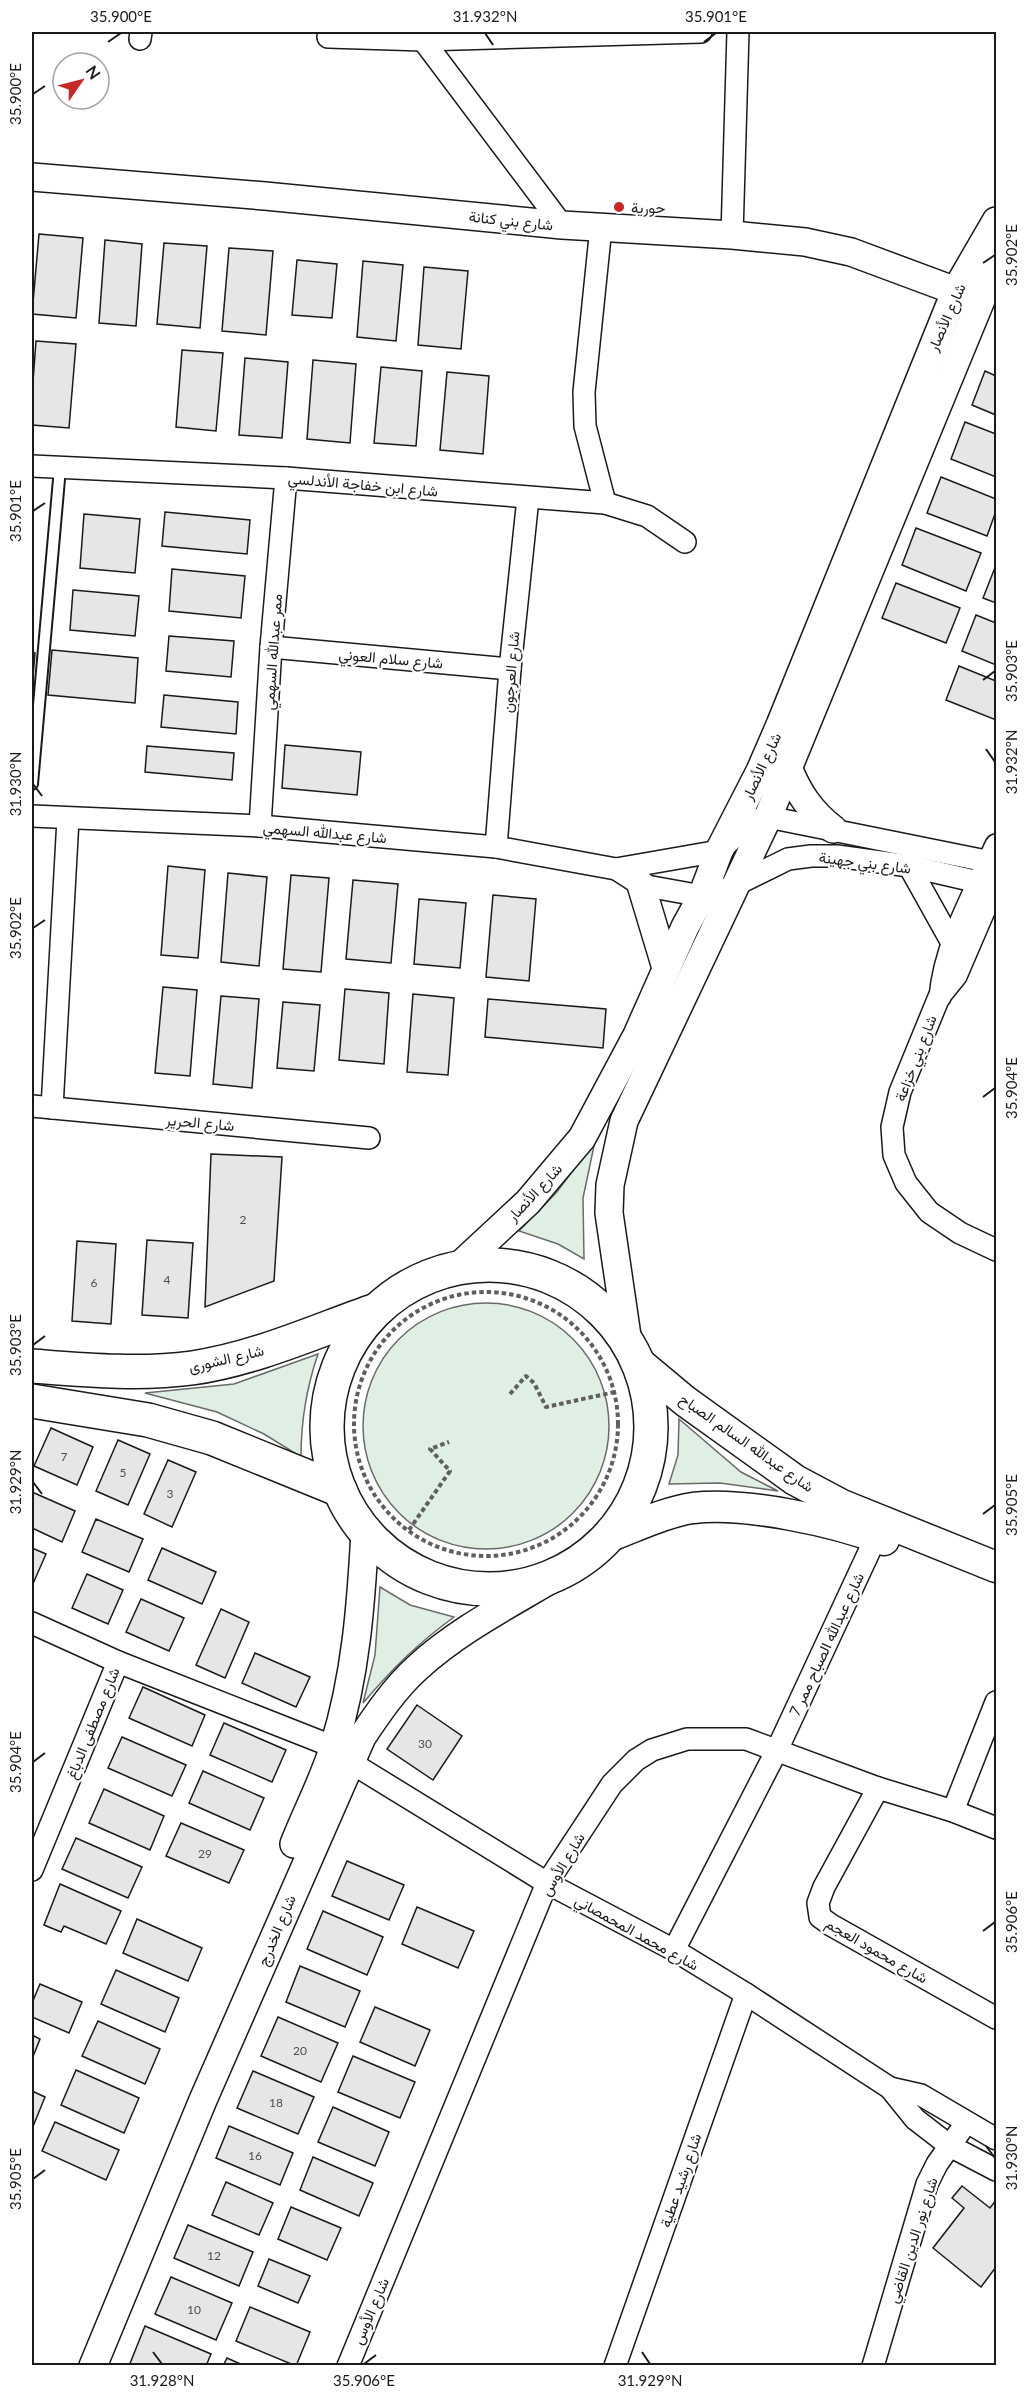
<svg xmlns="http://www.w3.org/2000/svg" width="1028" height="2397" font-family="Lato,Vazirmatn,sans-serif">
	<style>
		.green { fill: #e0efe3; stroke: #6a6a6a; stroke-width: 1.5 }
		.building { fill: #e6e6e6; stroke: #1a1a1a; stroke-width: 1.5 }
		.lines { fill: none; stroke-linecap: round; stroke-linejoin: round }
		.service-casing { stroke: #1a1a1a; stroke-width: 14 }
		.minor-casing { stroke: #1a1a1a; stroke-width: 24 }
		.tertiary-casing { stroke: #1a1a1a; stroke-width: 30 }
		.secondary-casing { stroke: #1a1a1a; stroke-width: 33 }
		.primary-casing { stroke: #1a1a1a; stroke-width: 36 }
		.path { stroke: #5f5f5f; stroke-width: 4; stroke-dasharray: 4.5 3; stroke-linecap: butt }
		.service { stroke: #fff; stroke-width: 10 }
		.minor { stroke: #fff; stroke-width: 21 }
		.tertiary { stroke: #fff; stroke-width: 27 }
		.secondary { stroke: #fff; stroke-width: 30 }
		.primary { stroke: #fff; stroke-width: 33 }
		.ticks { fill: none; stroke: #1a1a1a; stroke-width: 2 }
		.poi-dot { fill: #c62828; stroke: #fff; stroke-width: 2 }
		.labels { text-anchor: middle; dominant-baseline: central; stroke-width: 4.5; stroke-linejoin: round; paint-order: stroke }
		.number-label { font-size: 12px; fill: #4d4d4d }
		.poi-label { font-size: 15px; fill: #1a1a1a; stroke: #fff; text-anchor: start }
		.street-label { font-size: 15px; fill: #1a1a1a; stroke: #fff }
		.neatline { fill: none; stroke: #1a1a1a; stroke-width: 2 }
		.ticks-label { font-size: 15px; text-anchor: middle; fill: #1a1a1a }
	</style>
	<rect width="100%" height="100%" fill="#fff"/>
	<g class="green">
		<path d="M595,1141L583,1198L584,1259L558,1244L519,1231L556,1193Z"/>
		<circle cx="486" cy="1426" r="123"/>
		<path d="M318,1354C306,1389 301,1421 301,1457L264,1434L217,1412L145,1393L234,1384Z"/>
		<path d="M679,1419L741,1472L778,1491L720,1483L669,1484L678,1455Z"/>
		<path d="M380,1587L410,1605L454,1617C417,1644 393,1668 363,1703L375,1655Z"/>
	</g>
	<g class="building">
		<path d="M39,234L83,238L76,318L32,314Z"/>
		<path d="M105,240L142,244L136,326L99,323Z"/>
		<path d="M164,243L207,246L200,328L157,324Z"/>
		<path d="M229,248L273,251L266,335L222,331Z"/>
		<path d="M297,260L337,264L332,318L292,315Z"/>
		<path d="M363,261L403,265L396,341L357,337Z"/>
		<path d="M424,267L468,271L461,349L418,345Z"/>
		<path d="M36,341L76,344L69,428L32,425V395Z"/>
		<path d="M182,350L223,353L216,431L176,427Z"/>
		<path d="M245,358L288,362L282,438L239,435Z"/>
		<path d="M313,360L356,364L350,443L307,439Z"/>
		<path d="M381,367L422,371L416,446L374,443Z"/>
		<path d="M985,371L996,376V415L972,405Z"/>
		<path d="M447,372L489,376L483,454L440,450Z"/>
		<path d="M965,422L996,434V477L951,459Z"/>
		<path d="M941,477L996,499V511L987,536L927,513Z"/>
		<path d="M165,512L250,520L247,554L162,546Z"/>
		<path d="M84,514L140,519L135,573L80,568Z"/>
		<path d="M916,528L981,553L966,591L902,565Z"/>
		<path d="M996,565V603L983,598Z"/>
		<path d="M172,569L245,576L241,618L169,611Z"/>
		<path d="M896,583L960,608L946,643L882,618Z"/>
		<path d="M73,590L139,596L135,636L70,630Z"/>
		<path d="M976,615L996,623V665L962,651Z"/>
		<path d="M169,636L234,641L231,677L166,671Z"/>
		<path d="M52,650L138,658L135,703L48,695Z"/>
		<path d="M32,652L35,653L32,689Z"/>
		<path d="M959,666L996,681V720L946,700Z"/>
		<path d="M164,695L238,702L236,734L161,727Z"/>
		<path d="M285,745L361,752L357,795L282,788Z"/>
		<path d="M147,746L234,753L232,780L145,772Z"/>
		<path d="M168,866L205,870L198,958L161,955Z"/>
		<path d="M228,873L267,877L259,966L221,962Z"/>
		<path d="M291,875L329,878L321,972L283,969Z"/>
		<path d="M353,880L398,884L391,963L346,959Z"/>
		<path d="M493,895L536,899L529,981L486,977Z"/>
		<path d="M419,899L466,903L460,968L414,964Z"/>
		<path d="M163,987L197,990L190,1076L155,1073Z"/>
		<path d="M345,989L389,993L384,1064L339,1060Z"/>
		<path d="M413,994L454,998L448,1075L407,1072Z"/>
		<path d="M221,996L259,999L252,1088L213,1084Z"/>
		<path d="M488,999L606,1009L603,1048L485,1037Z"/>
		<path d="M283,1002L320,1005L314,1071L277,1068Z"/>
		<path d="M211,1154L282,1157L274,1281L205,1307Z"/>
		<path d="M147,1240L193,1243L188,1318L142,1315Z"/>
		<path d="M77,1241L116,1244L111,1324L72,1321Z"/>
		<path d="M51,1428L93,1447L77,1485L34,1466Z"/>
		<path d="M118,1440L150,1454L128,1505L96,1491Z"/>
		<path d="M168,1460L196,1472L172,1527L144,1514Z"/>
		<path d="M32,1492L75,1511L62,1542L32,1528Z"/>
		<path d="M96,1519L143,1539L129,1572L82,1552Z"/>
		<path d="M32,1548L46,1554L32,1586Z"/>
		<path d="M162,1548L216,1572L202,1604L148,1580Z"/>
		<path d="M87,1574L123,1590L108,1624L72,1608Z"/>
		<path d="M141,1599L184,1618L169,1651L126,1632Z"/>
		<path d="M221,1609L249,1622L225,1678L196,1665Z"/>
		<path d="M255,1653L310,1677L296,1707L242,1683Z"/>
		<path d="M143,1687L205,1715L192,1746L129,1718Z"/>
		<path d="M417,1705L462,1736L433,1780L387,1749Z"/>
		<path d="M224,1723L286,1750L272,1782L210,1755Z"/>
		<path d="M122,1737L186,1765L172,1796L108,1768Z"/>
		<path d="M203,1771L264,1798L250,1830L189,1803Z"/>
		<path d="M104,1789L164,1816L150,1850L89,1823Z"/>
		<path d="M181,1823L244,1850L229,1883L166,1856Z"/>
		<path d="M76,1838L142,1867L128,1898L62,1869Z"/>
		<path d="M347,1861L404,1885L389,1920L332,1896Z"/>
		<path d="M60,1884L121,1911L106,1944L64,1926L61,1932L44,1925Z"/>
		<path d="M417,1907L474,1931L458,1968L402,1944Z"/>
		<path d="M323,1911L383,1937L367,1975L307,1949Z"/>
		<path d="M137,1919L202,1948L188,1981L123,1953Z"/>
		<path d="M300,1966L360,1991L345,2027L286,2002Z"/>
		<path d="M116,1970L179,1998L165,2032L101,2004Z"/>
		<path d="M40,1984L82,2002L69,2033L32,2017V2003Z"/>
		<path d="M375,2007L430,2030L415,2066L360,2042Z"/>
		<path d="M278,2017L338,2043L321,2082L261,2056Z"/>
		<path d="M98,2021L160,2049L145,2084L82,2056Z"/>
		<path d="M32,2035L40,2039L32,2059Z"/>
		<path d="M353,2056L415,2082L400,2118L338,2092Z"/>
		<path d="M76,2070L139,2098L124,2133L61,2105Z"/>
		<path d="M253,2071L314,2097L298,2134L237,2108Z"/>
		<path d="M32,2091L45,2097L32,2129Z"/>
		<path d="M333,2107L389,2132L375,2166L318,2142Z"/>
		<path d="M55,2122L119,2150L106,2180L42,2151Z"/>
		<path d="M229,2126L293,2153L280,2185L216,2158Z"/>
		<path d="M313,2157L373,2183L359,2216L300,2190Z"/>
		<path d="M226,2182L273,2203L259,2235L212,2215Z"/>
		<path d="M962,2186L990,2208L996,2200V2267L981,2287L933,2248L964,2208L952,2198Z"/>
		<path d="M291,2207L341,2228L327,2260L278,2239Z"/>
		<path d="M188,2225L253,2252L239,2286L174,2258Z"/>
		<path d="M269,2259L310,2276L298,2303L258,2286Z"/>
		<path d="M171,2277L232,2303L216,2340L155,2314Z"/>
		<path d="M250,2307L310,2332L296,2366L236,2341Z"/>
		<path d="M145,2326L211,2354L206,2366H129Z"/>
		<path d="M227,2358L245,2366H223Z"/>
	</g>
	<g class="lines">
		<defs>
			<path id="service" d="M32,784L60,468"/>
			<g id="minor">
				<path d="M328,37L423,40L701,32"/>
				<path d="M140,39L141,32"/>
				<path d="M423,40L562,225"/>
				<path d="M601,227L584,392L585,426L605,503"/>
				<path d="M732,235L738,32"/>
				<path d="M32,466L286,478L605,503L647,516L685,542"/>
				<path d="M271,647L510,669"/>
				<path d="M32,816L260,826L496,847L616,869L641,885L702,896L719,893L788,859L811,856H837L909,866L996,886"/>
				<path d="M260,826L271,647L286,478"/>
				<path d="M496,847L510,669L528,498"/>
				<path d="M909,866L952,943"/>
				<path d="M616,869L719,851L742,830L760,819L768,817L996,863"/>
				<path d="M996,883L956,976L939,997L900,1092L892,1127L894,1155L906,1183L929,1212L960,1233L996,1250"/>
				<path d="M940,997C945,943 974,894 996,845"/>
				<path d="M32,1106L369,1138"/>
				<path d="M52,1108L68,819"/>
				<path d="M32,1623L118,1662L334,1747"/>
				<path d="M350,1762L547,1883L674,1950L746,1994L890,2088L915,2119L950,2146L996,2170"/>
				<path d="M878,1788L824,1887L818,1903L820,1917L831,1925L996,2018"/>
				<path d="M953,1811L996,1702"/>
				<path d="M32,1870L118,1662"/>
				<path d="M674,1950L777,1750L876,1537"/>
				<path d="M890,2088L921,2095L996,2139"/>
				<path d="M348,2366L547,1883L612,1784L636,1760L652,1750L687,1739H746L878,1788L953,1811L996,1828"/>
				<path d="M615,2366L746,1994"/>
				<path d="M873,2366L927,2184L937,2164L966,2123"/>
			</g>
			<g id="tertiary">
				<path d="M32,177L265,196L562,225L732,235L805,242L851,252L972,297"/>
				<path d="M788,767C798,793 811,812 833,829"/>
				<path d="M641,885L666,968"/>
				<path d="M457,1268L528,1202L582,1138L637,1035L685,927L702,896L719,851L760,771L780,725L956,290L996,221"/>
				<path d="M628,1343L609,1213L610,1185L624,1121L768,817L981,300L996,243"/>
				<path d="M294,1844C307,1811 324,1779 334,1746C356,1675 361,1604 365,1532"/>
				<path d="M93,2366L203,2100L362,1737C378,1713 395,1688 417,1668C458,1630 512,1603 560,1574"/>
			</g>
			<g id="secondary">
				<path d="M637,1361L685,1401L795,1480L842,1505L996,1567"/>
				<path d="M610,1536C637,1526 665,1512 693,1508C746,1502 834,1521 884,1540"/>
			</g>
			<g id="primary">
				<circle cx="489" cy="1427" r="162"/>
				<path d="M32,1366C85,1370 139,1375 192,1368C255,1359 316,1331 376,1310"/>
				<path d="M32,1401L148,1420L212,1438L340,1490"/>
			</g>
		</defs>
		<use href="#service" class="service-casing"/>
		<use href="#minor" class="minor-casing"/>
		<use href="#tertiary" class="tertiary-casing"/>
		<use href="#secondary" class="secondary-casing"/>
		<use href="#primary" class="primary-casing"/>
		<g class="path">
			<circle cx="486" cy="1424" r="132"/>
			<path d="M510,1394L526,1376L534,1383L546,1407L615,1392"/>
			<path d="M409,1530L450,1471L430,1449L449,1442"/>
		</g>
		<use href="#service" class="service"/>
		<use href="#minor" class="minor"/>
		<use href="#tertiary" class="tertiary"/>
		<use href="#secondary" class="secondary"/>
		<use href="#primary" class="primary"/>
	</g>
	<path class="ticks" d="M485,33L493,45M108,42L121,33M704,42L716,33M33,94L45,86M983,263L995,255M33,511L45,503M983,680L995,671M986,749L995,762M33,784L42,796M33,928L45,920M983,1097L995,1088M33,1345L45,1336M33,1482L42,1494M983,1514L995,1505M33,1762L45,1753M983,1931L995,1922M986,2146L995,2158M33,2179L45,2170M153,2352L162,2364M642,2352L650,2364M364,2364L376,2355"/>
	<circle class="poi-dot" cx="619" cy="207" r="6"/>
	<g class="labels">
		<g class="number-label">
			<text x="243" y="1219">2</text>
			<text x="167" y="1279">4</text>
			<text x="94" y="1282">6</text>
			<text x="64" y="1456">7</text>
			<text x="123" y="1472">5</text>
			<text x="170" y="1493">3</text>
			<text x="425" y="1743">30</text>
			<text x="205" y="1853">29</text>
			<text x="300" y="2050">20</text>
			<text x="276" y="2102">18</text>
			<text x="255" y="2155">16</text>
			<text x="214" y="2255">12</text>
			<text x="194" y="2309">10</text>
		</g>
		<g class="poi-label">
			<text x="631" y="207">حورية</text>
		</g>
		<g class="street-label">
			<text transform="translate(511 220) rotate(6)">شارع بني كنانة</text>
			<text transform="translate(946 317) rotate(-66)">شارع الأنصار</text>
			<text transform="translate(363 484) rotate(5)">شارع ابن خفاجة الأندلسي</text>
			<text transform="translate(272 652) rotate(-86)">ممر عبدالله السهمي</text>
			<text transform="translate(391 658) rotate(5)">شارع سلام العوني</text>
			<text transform="translate(510 672) rotate(-85)">شارع العرجون</text>
			<text transform="translate(761 766) rotate(-65)">شارع الأنصار</text>
			<text transform="translate(325 832) rotate(5)">شارع عبدالله السهمي</text>
			<text transform="translate(865 862) rotate(7)">شارع بني جهينة</text>
			<text transform="translate(915 1058) rotate(-69)">شارع بني خزاعة</text>
			<text transform="translate(200 1122) rotate(5)">شارع الحرير</text>
			<text transform="translate(534 1192) rotate(-47)">شارع الأنصار</text>
			<text transform="translate(226 1358) rotate(-13)">شارع الشورى</text>
			<text transform="translate(747 1442) rotate(35)">شارع عبدالله السالم الصباح</text>
			<text transform="translate(826 1644) rotate(-65)">شارع عبدالله الصباح ممر 7</text>
			<text transform="translate(92 1723) rotate(-68)">شارع مصطفى الدباغ</text>
			<text transform="translate(562 1864) rotate(-59)">شارع الأوس</text>
			<text transform="translate(276 1930) rotate(-67)">شارع الخدرج</text>
			<text transform="translate(637 1932) rotate(29)">شارع محمد المحمصاني</text>
			<text transform="translate(877 1950) rotate(30)">شارع محمود العجم</text>
			<text transform="translate(680 2180) rotate(-71)">شارع رشيد عطية</text>
			<text transform="translate(912 2240) rotate(-72)">شارع نور الدين القاضي</text>
			<text transform="translate(370 2311) rotate(-67)">شارع الأوس</text>
		</g>
	</g>
	<rect width="1028" height="2397" fill="none" stroke="#ffffff" stroke-width="66"/>
	<g transform="translate(81 81) rotate(55)"><circle r="28" fill="#ffffff" stroke="#a3a3a3" stroke-width="1.5"/>
	<path d="M0-4.5L10 22L0 15L-10 22Z" fill="#c62828"/>
	<text y="-9" font-size="16" font-weight="bold" text-anchor="middle" fill="#1a1a1a">N</text>
	</g>
	<rect x="33" y="33" width="962" height="2331" class="neatline"/>
	<g class="ticks-label">
		<text x="121" y="22">35.900°E</text>
		<text x="485" y="22">31.932°N</text>
		<text x="716" y="22">35.901°E</text>
		<text transform="translate(16 94) rotate(-90)" y="5">35.900°E</text>
		<text transform="translate(1012 255) rotate(-90)" y="5">35.902°E</text>
		<text transform="translate(16 511) rotate(-90)" y="5">35.901°E</text>
		<text transform="translate(1012 671) rotate(-90)" y="5">35.903°E</text>
		<text transform="translate(1012 762) rotate(-90)" y="5">31.932°N</text>
		<text transform="translate(16 784) rotate(-90)" y="5">31.930°N</text>
		<text transform="translate(16 928) rotate(-90)" y="5">35.902°E</text>
		<text transform="translate(1012 1088) rotate(-90)" y="5">35.904°E</text>
		<text transform="translate(16 1345) rotate(-90)" y="5">35.903°E</text>
		<text transform="translate(16 1482) rotate(-90)" y="5">31.929°N</text>
		<text transform="translate(1012 1505) rotate(-90)" y="5">35.905°E</text>
		<text transform="translate(16 1762) rotate(-90)" y="5">35.904°E</text>
		<text transform="translate(1012 1922) rotate(-90)" y="5">35.906°E</text>
		<text transform="translate(1012 2158) rotate(-90)" y="5">31.930°N</text>
		<text transform="translate(16 2179) rotate(-90)" y="5">35.905°E</text>
		<text x="162" y="2386">31.928°N</text>
		<text x="364" y="2386">35.906°E</text>
		<text x="650" y="2386">31.929°N</text>
	</g>
</svg>
